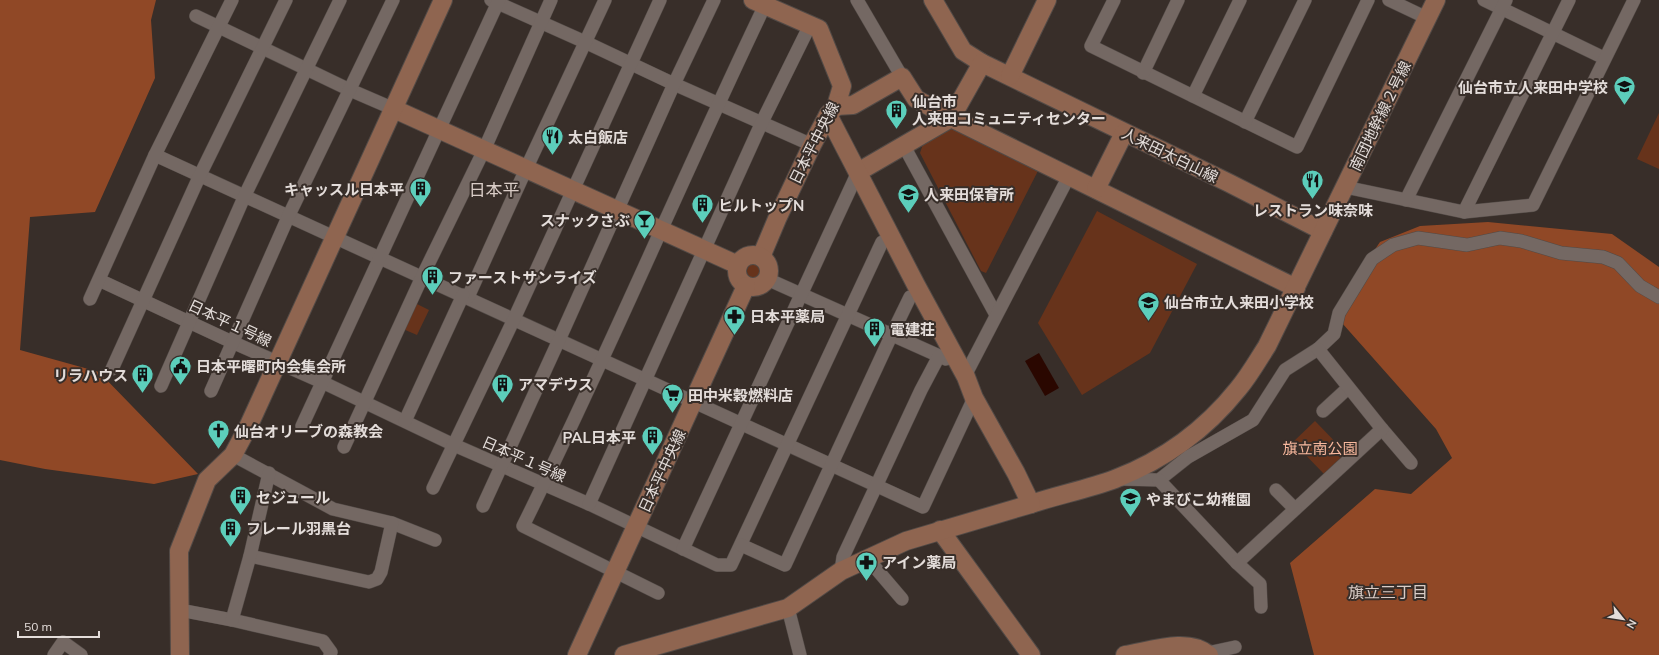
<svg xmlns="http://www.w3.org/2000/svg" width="1659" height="655" font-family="Mulish,'Noto Sans JP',sans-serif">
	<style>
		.green { fill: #67331b }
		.forest { fill: #904826 }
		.water { fill: #2a0700 }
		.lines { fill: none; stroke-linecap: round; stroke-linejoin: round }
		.street-casing { stroke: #524a46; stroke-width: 14 }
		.secondary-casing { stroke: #524a46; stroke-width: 20 }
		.street { stroke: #746863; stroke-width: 13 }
		.secondary { stroke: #8f6550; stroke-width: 18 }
		.labels { text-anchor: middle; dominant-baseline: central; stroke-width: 4; stroke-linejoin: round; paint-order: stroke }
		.poi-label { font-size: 15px; font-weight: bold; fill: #e4ddda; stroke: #382e29; text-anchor: start }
		.street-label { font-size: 15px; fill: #e4ddda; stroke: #382e29 }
		.park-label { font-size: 15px; fill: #f8b89d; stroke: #382e29 }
		.neighbourhood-label { font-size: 16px; fill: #dacdc7; stroke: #382e29 }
		.quarter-label { font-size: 17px; fill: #dacdc7; stroke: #382e29 }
	</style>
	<rect width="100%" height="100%" fill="#382e29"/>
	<g class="green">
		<path d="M1659,113V169L1637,159Z"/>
		<path d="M951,127L1040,167L986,273L981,271L920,153L923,144Z"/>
		<path d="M1097,211L1197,264L1150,353L1082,395L1038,323Z"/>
		<circle cx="755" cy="271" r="8"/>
		<path d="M415,303L429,310L417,335L403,329Z"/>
		<path d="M1315,421L1346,453L1324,474L1293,442Z"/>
	</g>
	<g class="forest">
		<path d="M0,0H156L151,20L155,78L95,212L30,217L20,350L99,372L198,474L154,484L45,469L0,460Z"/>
		<path d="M1488,222L1612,234L1659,267V655H1314L1290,563L1375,489L1411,494L1452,458L1436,429L1342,323L1353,282L1380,242L1420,226Z"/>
	</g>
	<path class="water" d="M1039,353L1059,388L1045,396L1025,361Z"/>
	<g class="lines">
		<defs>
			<g id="street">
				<path d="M491,0L585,42L674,84L812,145"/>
				<path d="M857,0L902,77"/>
				<path d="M1114,0L1091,46L1297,147L1368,0"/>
				<path d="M1389,0L1427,18"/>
				<path d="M1484,0L1604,58"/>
				<path d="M196,16L350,90L394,109"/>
				<path d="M1143,73L1178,0"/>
				<path d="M1193,96L1240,0"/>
				<path d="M1245,122L1305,0"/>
				<path d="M904,146L996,315"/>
				<path d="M155,155L923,507L974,398"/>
				<path d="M1345,187L1464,212L1533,205L1634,0"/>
				<path d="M1406,200L1506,0"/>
				<path d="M1464,212L1569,0"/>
				<path d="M767,279L946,359"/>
				<path d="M99,280L232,342L322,382L454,445L589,504L717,565H731L882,242"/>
				<path d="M468,297L526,169L605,0"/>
				<path d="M90,299L155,155L232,0"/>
				<path d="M112,369L200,175L286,0"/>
				<path d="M966,377L968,370L1069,176"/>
				<path d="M161,386L245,195L340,0"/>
				<path d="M211,391L289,215L393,0"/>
				<path d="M1323,411L1348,388"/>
				<path d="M405,421L463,295"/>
				<path d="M302,426L499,0"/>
				<path d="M1382,429L1411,463"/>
				<path d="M344,447L422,277L484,150L551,0"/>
				<path d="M233,455L333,509L392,523L435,540"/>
				<path d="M1119,479L1159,480L1188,457L1253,420L1285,370L1318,349L1334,334L1339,313L1372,259L1393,245L1418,238L1467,245L1500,238L1521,241L1561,253L1603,257L1618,263L1640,286L1659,297"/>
				<path d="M1159,480L1237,563L1382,429L1318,349"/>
				<path d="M433,488L514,319L660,0"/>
				<path d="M1276,490L1295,509"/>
				<path d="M589,504L762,122L810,25"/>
				<path d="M483,506L559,340L674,84L714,0"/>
				<path d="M741,545L785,565L892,334L910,297"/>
				<path d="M683,549L858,172"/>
				<path d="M250,556L369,582L377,579L381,572L392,523"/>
				<path d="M867,558L902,599"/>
				<path d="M1237,563L1260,584L1261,607"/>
				<path d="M841,571L843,557L921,390L939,356"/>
				<path d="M658,593L523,526C608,355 682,178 765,5"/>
				<path d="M788,608L800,655"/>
				<path d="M180,610L232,620L323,641L331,652L330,655"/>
				<path d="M232,620L250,556L269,473"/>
				<path d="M1207,653L1235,647"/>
				<path d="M54,655L63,642L81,655"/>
			</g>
			<g id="secondary">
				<path d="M753,0L819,29L842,86L836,106L828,115L812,145L777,219L761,257"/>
				<path d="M933,0L963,51L982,63L1229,183L1323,231"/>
				<path d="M1010,76L1047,0"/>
				<path d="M836,106L853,105L902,77L916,99L951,118L1296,288"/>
				<path d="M394,109L738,265"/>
				<path d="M858,172L951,118L982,63"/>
				<path d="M1096,189L1124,133"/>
				<circle cx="753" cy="271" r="16"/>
				<path d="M1031,504C1058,495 1088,489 1115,479C1164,460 1206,429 1238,389C1249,376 1258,360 1267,346L1436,0"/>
				<path d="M940,530L1031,655"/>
				<path d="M180,655L179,551L207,480L233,455L249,425L443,0"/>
				<path d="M577,655L746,286"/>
				<path d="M624,655L788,608L841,571L906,541L1031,504L1016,473L974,398L966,377L916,285L828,115"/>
				<path d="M1125,655C1150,651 1188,637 1209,655"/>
			</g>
		</defs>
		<use href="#street" class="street-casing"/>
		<use href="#secondary" class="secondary-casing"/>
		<use href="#street" class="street"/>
		<use href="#secondary" class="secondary"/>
	</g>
	<defs>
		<symbol id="school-pin" viewBox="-11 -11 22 30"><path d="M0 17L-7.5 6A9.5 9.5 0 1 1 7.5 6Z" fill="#5ccebb" stroke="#382e29"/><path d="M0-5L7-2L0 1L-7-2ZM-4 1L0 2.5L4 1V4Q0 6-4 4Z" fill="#111"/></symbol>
		<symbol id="building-pin" viewBox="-11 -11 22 30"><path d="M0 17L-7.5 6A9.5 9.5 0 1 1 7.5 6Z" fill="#5ccebb" stroke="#382e29"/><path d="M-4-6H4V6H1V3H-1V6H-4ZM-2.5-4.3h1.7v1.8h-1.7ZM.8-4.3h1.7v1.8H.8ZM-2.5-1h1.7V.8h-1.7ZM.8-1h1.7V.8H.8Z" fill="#111"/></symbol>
		<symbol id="restaurant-pin" viewBox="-11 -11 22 30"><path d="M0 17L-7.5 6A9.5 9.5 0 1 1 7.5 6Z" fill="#5ccebb" stroke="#382e29"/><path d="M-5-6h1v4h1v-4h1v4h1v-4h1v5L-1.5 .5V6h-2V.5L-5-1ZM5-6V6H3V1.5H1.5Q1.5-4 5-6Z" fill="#111"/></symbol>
		<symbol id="bar-pin" viewBox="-11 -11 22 30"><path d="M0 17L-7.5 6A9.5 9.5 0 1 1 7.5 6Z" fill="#5ccebb" stroke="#382e29"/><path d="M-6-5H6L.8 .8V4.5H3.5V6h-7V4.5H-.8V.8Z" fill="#111"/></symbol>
		<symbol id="pharmacy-pin" viewBox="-11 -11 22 30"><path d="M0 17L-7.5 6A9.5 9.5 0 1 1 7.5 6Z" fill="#5ccebb" stroke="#382e29"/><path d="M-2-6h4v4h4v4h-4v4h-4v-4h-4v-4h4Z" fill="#111"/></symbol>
		<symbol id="civic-pin" viewBox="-11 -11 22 30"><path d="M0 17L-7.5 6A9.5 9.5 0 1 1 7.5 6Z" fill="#5ccebb" stroke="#382e29"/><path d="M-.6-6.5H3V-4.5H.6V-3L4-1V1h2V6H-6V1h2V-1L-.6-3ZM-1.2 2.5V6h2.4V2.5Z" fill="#111"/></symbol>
		<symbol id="supermarket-pin" viewBox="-11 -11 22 30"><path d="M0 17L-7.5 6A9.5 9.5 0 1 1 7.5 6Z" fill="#5ccebb" stroke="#382e29"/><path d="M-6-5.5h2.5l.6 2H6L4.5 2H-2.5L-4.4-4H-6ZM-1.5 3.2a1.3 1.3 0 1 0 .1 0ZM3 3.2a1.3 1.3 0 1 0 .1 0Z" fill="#111"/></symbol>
		<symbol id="church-pin" viewBox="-11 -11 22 30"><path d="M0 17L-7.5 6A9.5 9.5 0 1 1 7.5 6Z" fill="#5ccebb" stroke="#382e29"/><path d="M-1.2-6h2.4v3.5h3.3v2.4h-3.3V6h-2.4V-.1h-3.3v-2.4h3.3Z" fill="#111"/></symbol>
	</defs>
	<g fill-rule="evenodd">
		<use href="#school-pin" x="1612" y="74" width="25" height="34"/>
		<use href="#building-pin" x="884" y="98" width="25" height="34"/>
		<use href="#restaurant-pin" x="540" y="124" width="25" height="34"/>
		<use href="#restaurant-pin" x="1300" y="168" width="25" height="34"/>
		<use href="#building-pin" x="408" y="176" width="25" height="34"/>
		<use href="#school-pin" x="896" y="182" width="25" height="34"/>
		<use href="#building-pin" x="690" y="192" width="25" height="34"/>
		<use href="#bar-pin" x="632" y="208" width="25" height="34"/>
		<use href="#building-pin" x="420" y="264" width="25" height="34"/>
		<use href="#school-pin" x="1136" y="290" width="25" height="34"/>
		<use href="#pharmacy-pin" x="722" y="304" width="25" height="34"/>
		<use href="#building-pin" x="862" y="316" width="25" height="34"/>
		<use href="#civic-pin" x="168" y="354" width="25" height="34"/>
		<use href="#building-pin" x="130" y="362" width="25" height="34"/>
		<use href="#building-pin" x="490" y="372" width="25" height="34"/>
		<use href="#supermarket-pin" x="660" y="382" width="25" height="34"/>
		<use href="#church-pin" x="206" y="418" width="25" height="34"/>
		<use href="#building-pin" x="640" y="424" width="25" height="34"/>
		<use href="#building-pin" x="228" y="484" width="25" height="34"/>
		<use href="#school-pin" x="1118" y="486" width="25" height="34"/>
		<use href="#building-pin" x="218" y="516" width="25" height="34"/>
		<use href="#pharmacy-pin" x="854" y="550" width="25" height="34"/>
	</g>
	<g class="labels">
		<g class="poi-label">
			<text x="1608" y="87" text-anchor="end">仙台市立人来田中学校</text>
			<text x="912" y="101">仙台市<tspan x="912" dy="17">人来田コミュニティセンター</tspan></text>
			<text x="568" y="137">太白飯店</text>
			<text x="404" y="189" text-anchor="end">キャッスル日本平</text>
			<text x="924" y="194">人来田保育所</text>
			<text x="718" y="205">ヒルトップN</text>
			<text x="1313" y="210" text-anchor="middle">レストラン味奈味</text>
			<text x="630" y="220" text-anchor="end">スナックさぶ</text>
			<text x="448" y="277">ファーストサンライズ</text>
			<text x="1164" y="302">仙台市立人来田小学校</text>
			<text x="750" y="316">日本平薬局</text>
			<text x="890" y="329">電建荘</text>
			<text x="196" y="366">日本平曙町内会集会所</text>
			<text x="128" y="375" text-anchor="end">リラハウス</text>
			<text x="518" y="384">アマデウス</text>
			<text x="688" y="395">田中米穀燃料店</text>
			<text x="234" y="431">仙台オリーブの森教会</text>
			<text x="636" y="437" text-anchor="end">PAL日本平</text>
			<text x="256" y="497">セジュール</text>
			<text x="1146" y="499">やまびこ幼稚園</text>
			<text x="246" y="528">フレール羽黒台</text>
			<text x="882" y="562">アイン薬局</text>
		</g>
		<g class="street-label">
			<text transform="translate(1380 116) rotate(-64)">南団地幹線２号線</text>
			<text transform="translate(814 143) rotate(-63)">日本平中央線</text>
			<text transform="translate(1170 155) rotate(26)">人来田太白山線</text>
			<text transform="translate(230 323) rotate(25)">日本平１号線</text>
			<text transform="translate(524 459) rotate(24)">日本平１号線</text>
			<text transform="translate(662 471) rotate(-65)">日本平中央線</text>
		</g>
		<g class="park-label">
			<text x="1320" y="448">旗立南公園</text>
		</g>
		<g class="neighbourhood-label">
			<text x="1388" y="592">旗立三丁目</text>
		</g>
		<g class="quarter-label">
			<text x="494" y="189">日本平</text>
		</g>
	</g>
	<g transform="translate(1623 619) rotate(120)" stroke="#382e29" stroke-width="3" paint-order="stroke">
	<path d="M0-3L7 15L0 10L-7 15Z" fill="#e4ddda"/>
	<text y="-6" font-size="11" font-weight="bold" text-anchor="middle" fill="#e4ddda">N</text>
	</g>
	<path d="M18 631v6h81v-6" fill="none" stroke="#e4ddda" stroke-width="2"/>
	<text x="24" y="631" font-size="12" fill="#e4ddda" stroke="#382e29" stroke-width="3" paint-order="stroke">50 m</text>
</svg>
